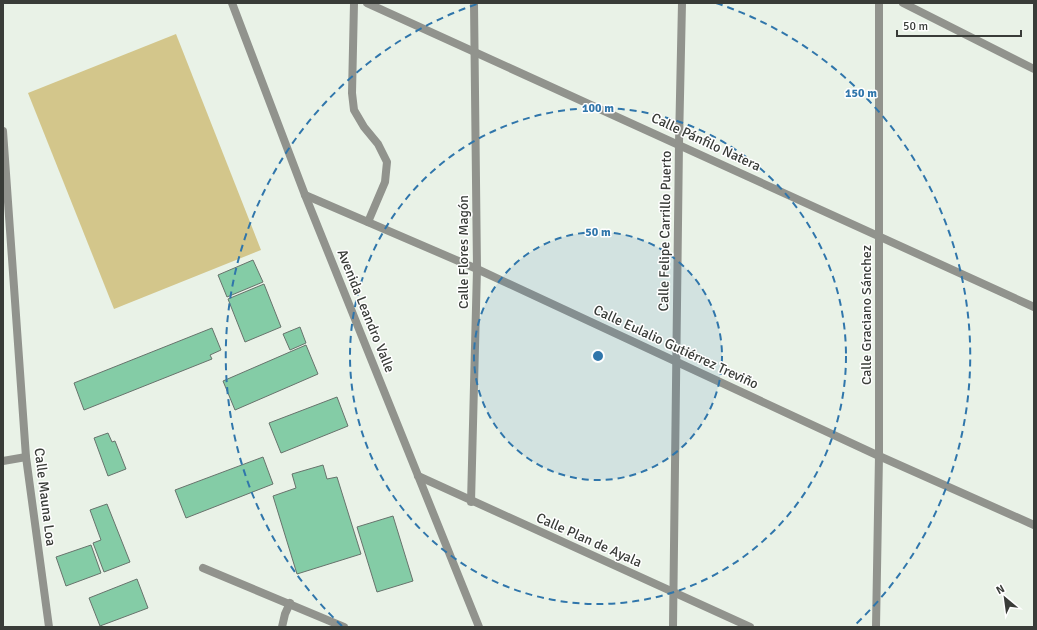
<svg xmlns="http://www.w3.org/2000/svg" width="1037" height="630" font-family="Signika,sans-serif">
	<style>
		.green { fill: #d3c68b }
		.building { fill: #84cca6; stroke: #67736c }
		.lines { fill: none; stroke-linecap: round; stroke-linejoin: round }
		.service { stroke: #91938d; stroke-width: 8 }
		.minor { stroke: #91938d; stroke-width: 8 }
		.tertiary { stroke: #91938d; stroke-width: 8 }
		.ring { fill: none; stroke: #3076ab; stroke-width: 2; stroke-dasharray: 7 5 }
		.labels { text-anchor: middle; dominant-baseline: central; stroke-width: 3; stroke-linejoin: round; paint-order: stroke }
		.street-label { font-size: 14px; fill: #393c38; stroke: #fff }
		.centre { fill: #3076ab; stroke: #fff; stroke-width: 2 }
		.ring-label { font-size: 12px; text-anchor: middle; font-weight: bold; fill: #3076ab; stroke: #fff; stroke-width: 3; stroke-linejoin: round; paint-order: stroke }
	</style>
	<rect width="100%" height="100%" fill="#e9f2e7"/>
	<path class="green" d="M176,34L261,250L114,309L28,93Z"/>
	<g class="building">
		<path d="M253,260L263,282L227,297L218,275Z"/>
		<path d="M264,284L281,327L245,342L228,299Z"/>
		<path d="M300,327L306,343L290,350L283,334Z"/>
		<path d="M212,328L221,350L210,355L212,359L84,410L74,383Z"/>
		<path d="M306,345L318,374L235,410L223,381Z"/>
		<path d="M337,397L348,426L281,453L269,423Z"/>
		<path d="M108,433L112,442L115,441L126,469L108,476L94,438Z"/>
		<path d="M263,457L273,484L186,518L175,490Z"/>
		<path d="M323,465L327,479L337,477L361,554L297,574L273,496L296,488L292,474Z"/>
		<path d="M107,504L130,562L104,572L93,543L101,540L90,510Z"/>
		<path d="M393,516L413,581L377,592L357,527Z"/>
		<path d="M91,545L101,573L66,586L56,557Z"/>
		<path d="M137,579L148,608L100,626L89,598Z"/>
	</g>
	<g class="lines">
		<g class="service">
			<path d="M203,568L344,627"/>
			<path d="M282,627L285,614L290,603"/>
		</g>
		<g class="minor">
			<path d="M354,3L352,93L354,110L364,127L378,144L387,162L385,182L368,222"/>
			<path d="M367,3L1034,307"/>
			<path d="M903,3L1034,69"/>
			<path d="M3,131L26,457L49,627"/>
			<path d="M305,195L477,269L879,456L1034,525"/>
			<path d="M3,461L26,457"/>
			<path d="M418,476L750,627"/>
			<path d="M471,502L477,269L474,3"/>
			<path d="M673,627L679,143L682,3"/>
			<path d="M876,627L879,456V3"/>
		</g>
		<path class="tertiary" d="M232,3L305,195L479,627"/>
	</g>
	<circle cx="598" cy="356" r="124" fill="#3076ab" fill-opacity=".12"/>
	<g class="ring">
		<circle cx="598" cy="356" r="124"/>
		<circle cx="598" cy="356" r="248"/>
		<path d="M342 626A372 372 0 0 1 480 3M716 3A372 372 0 0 1 854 626"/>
	</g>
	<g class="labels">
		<g class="street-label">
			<text transform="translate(706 142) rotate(25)">Calle Pánfilo Natera</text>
			<text transform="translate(665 231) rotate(-89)">Calle Felipe Carrillo Puerto</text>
			<text transform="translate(463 252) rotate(-90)">Calle Flores Magón</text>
			<text transform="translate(366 311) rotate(68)">Avenida Leandro Valle</text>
			<text transform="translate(866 315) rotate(-90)">Calle Graciano Sánchez</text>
			<text transform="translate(676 347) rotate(25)">Calle Eulalio Gutiérrez Treviño</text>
			<text transform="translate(45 497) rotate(83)">Calle Mauna Loa</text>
			<text transform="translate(589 540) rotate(24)">Calle Plan de Ayala</text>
		</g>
	</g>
	<circle cx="598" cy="356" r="6" class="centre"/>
	<g class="ring-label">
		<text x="861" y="97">150 m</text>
		<text x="598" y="112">100 m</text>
		<text x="598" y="236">50 m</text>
	</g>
	<rect width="1037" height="630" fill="none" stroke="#393c38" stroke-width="8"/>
	<g transform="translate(1005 598) rotate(331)" stroke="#ffffff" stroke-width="3" paint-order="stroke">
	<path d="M0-3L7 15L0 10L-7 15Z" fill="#393c38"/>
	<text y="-6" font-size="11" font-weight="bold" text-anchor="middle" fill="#393c38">N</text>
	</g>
	<path d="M897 30v6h124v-6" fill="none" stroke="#393c38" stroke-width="2"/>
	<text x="903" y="30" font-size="12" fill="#393c38" stroke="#ffffff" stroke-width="3" paint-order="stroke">50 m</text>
</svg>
